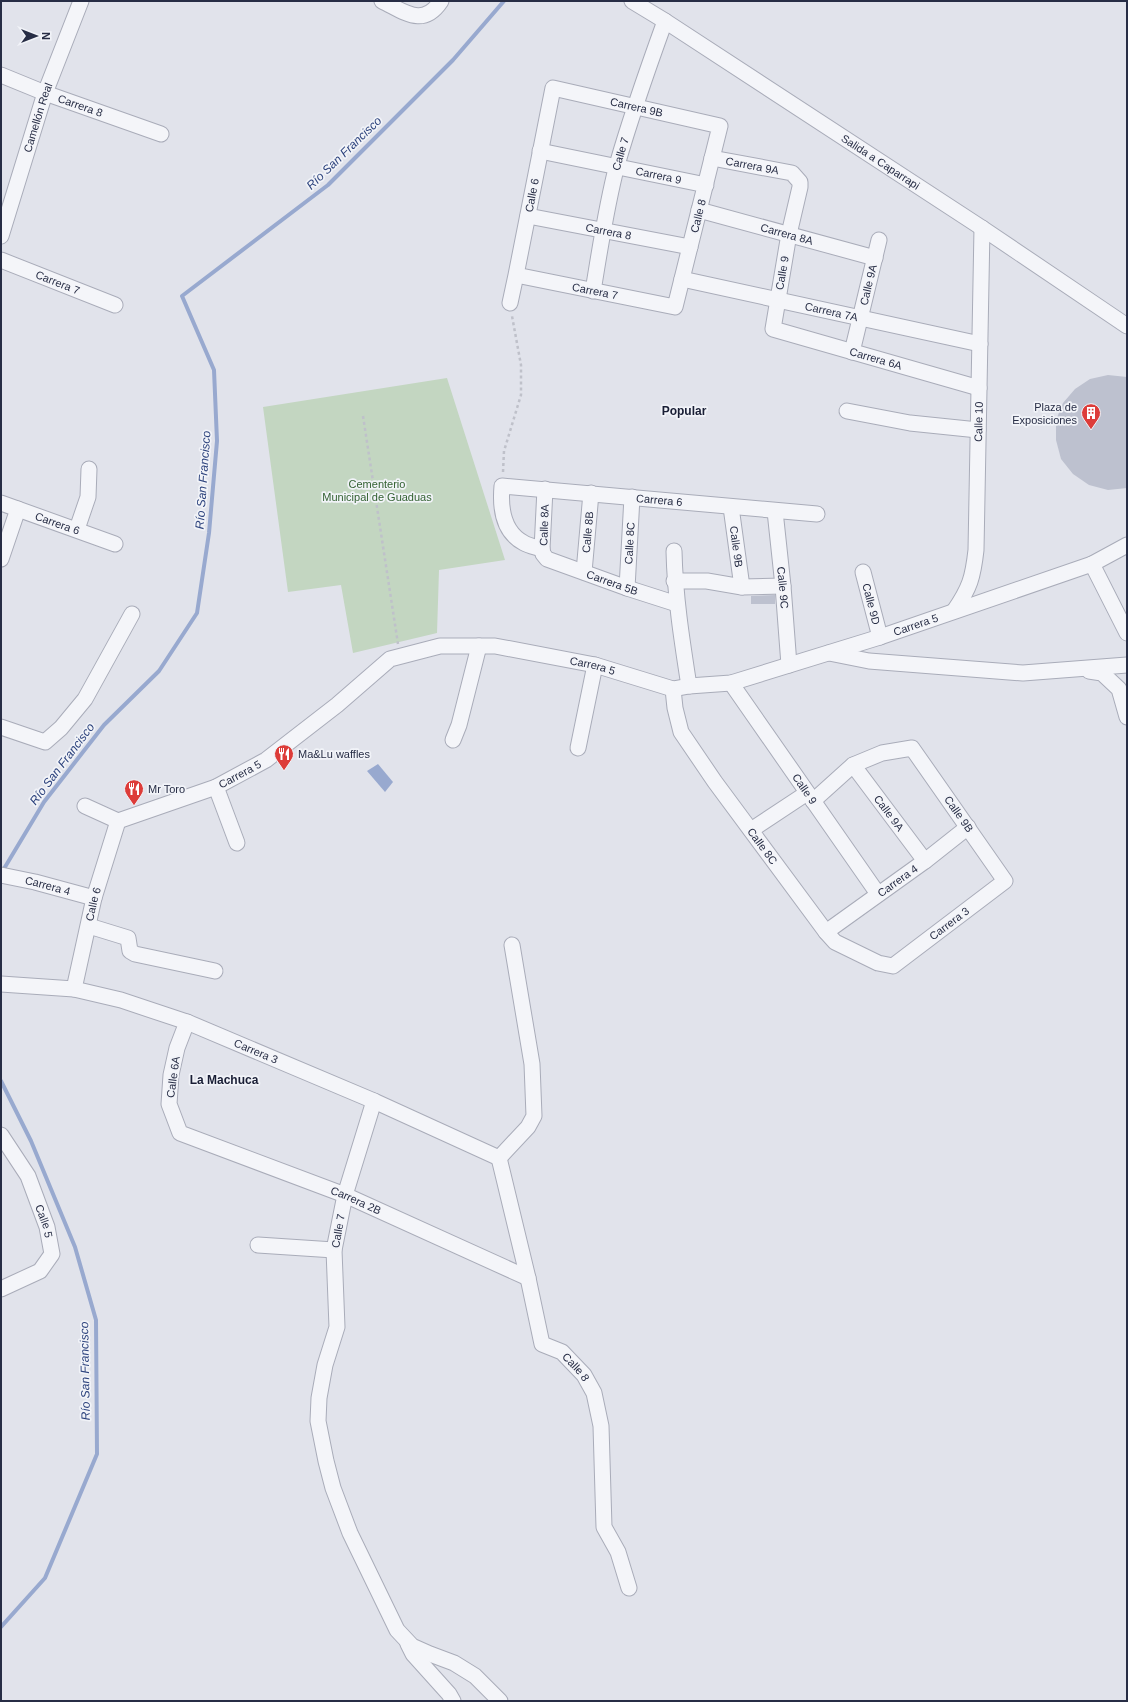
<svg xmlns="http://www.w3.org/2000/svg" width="1128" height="1702" font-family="Helvetica,sans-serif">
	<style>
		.green { fill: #c3d6c1 }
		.water { fill: #98a9cf }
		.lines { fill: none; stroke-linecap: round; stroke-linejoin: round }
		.stream { stroke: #98a9cf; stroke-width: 4 }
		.building { fill: #bdc1cf }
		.minor-casing { stroke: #a9acb9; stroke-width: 17 }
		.path { stroke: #bfc1ca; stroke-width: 2.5; stroke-dasharray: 3 3; stroke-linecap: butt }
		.minor { stroke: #f4f5f9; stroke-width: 15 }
		.labels { text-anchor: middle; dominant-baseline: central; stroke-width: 3.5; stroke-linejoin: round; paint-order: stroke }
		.street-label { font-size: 11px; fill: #272d45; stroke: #f1f3f8 }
		.poi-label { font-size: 11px; fill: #272d45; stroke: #f1f3f8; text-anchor: start }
		.park-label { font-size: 11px; fill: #346233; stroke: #f1f3f8 }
		.water-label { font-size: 12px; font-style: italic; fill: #2d437d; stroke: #f1f3f8 }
		.neighbourhood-label { font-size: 12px; font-weight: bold; fill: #191e35; stroke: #f1f3f8 }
	</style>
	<rect width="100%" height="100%" fill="#e1e3eb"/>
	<path class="green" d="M447,378L505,560L439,570L437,633L353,653L341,585L288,592L263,407Z"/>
	<path class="water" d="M378,764L393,782L385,792L367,771Z"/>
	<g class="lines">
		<g class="stream">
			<path d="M2,872L44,802L104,725L159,671L197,613L209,533L217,441L214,370L182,296L328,185L453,60L504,1"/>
			<path d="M1,1081L31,1141L75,1247L96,1320L97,1454L45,1578L1,1627"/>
		</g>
	</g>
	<g class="building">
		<path d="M1108,375L1127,377V488L1108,490L1089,485L1073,474L1061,459L1056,440V420L1063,403L1075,389L1090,379Z"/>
		<path d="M775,595V604H751V596Z"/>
	</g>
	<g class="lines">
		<defs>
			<g id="minor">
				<path d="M382,1C405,12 423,28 441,1"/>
				<path id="s1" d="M632,1L665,21L982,228L1127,326"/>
				<path id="s2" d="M1,75L45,93L161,134"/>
				<path id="s3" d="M540,151L706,185"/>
				<path id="s4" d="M712,158L792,173L800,182V187L789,234L773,329L979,388"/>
				<path id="s5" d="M699,210L875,258"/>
				<path id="s6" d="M528,216L690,247"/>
				<path id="s7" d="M1,236L45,93L81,1"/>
				<path id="s8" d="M1,260L115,305"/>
				<path id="s9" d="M682,279L980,344"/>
				<path id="s10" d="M593,291C600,249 606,207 617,165C631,116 648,68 665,21"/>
				<path id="s11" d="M510,303L516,275L553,88L720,126L675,307L516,275"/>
				<path id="s12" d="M852,352L879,240"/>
				<path d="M847,411L910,423L978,430"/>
				<path id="s13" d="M545,489L542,549L543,554L547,559L627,588L677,604"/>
				<path id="s14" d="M1,503L115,544"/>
				<path id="s15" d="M731,507L742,587"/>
				<path id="s16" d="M775,511L783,586L789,665"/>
				<path d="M77,529L88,497L89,469"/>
				<path id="s17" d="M542,549C536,547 529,546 524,543C503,532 500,508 502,486L817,514"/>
				<path d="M674,551C675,597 682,641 689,686"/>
				<path d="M1,559L18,509"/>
				<path d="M1092,564L1127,633"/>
				<path id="s18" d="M584,572L591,493"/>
				<path id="s19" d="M863,572L880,637"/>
				<path d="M674,581H707L742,587L783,586"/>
				<path id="s20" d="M627,588L632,497"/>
				<path id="s21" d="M954,611C970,588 973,577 976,550L982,228"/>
				<path d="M829,653L869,661L1023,673L1127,665"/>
				<path d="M1089,671L1102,673L1119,689L1127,717"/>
				<path id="s22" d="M731,683L878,894"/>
				<path id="s23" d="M673,689L675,708L681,732L715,782L826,932L835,942L878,963L893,966L1005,881L912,748L882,753L853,765L813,801"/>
				<path d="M1,727L45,742L61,728L85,699L132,614"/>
				<path d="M453,740L459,725L479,646"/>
				<path d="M578,748L595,665"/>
				<path id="s24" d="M853,765L925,861"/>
				<path d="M216,787L237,843"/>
				<path id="s25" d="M85,806L118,821L216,787L266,760L337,705L390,659L440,646H495L595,665L673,689L689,686L731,683L880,637L1092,564L1127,545"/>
				<path d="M751,830L807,793"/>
				<path id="s26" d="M1,875L35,882L94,898"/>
				<path d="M89,926L128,938L130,951L135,954L215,971"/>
				<path id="s27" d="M826,932L925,861L968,827"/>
				<path id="s28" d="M1,984L74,989L121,1000L187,1022L374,1101L499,1158"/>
				<path id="s29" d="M74,989L94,898L118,821"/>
				<path id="s30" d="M187,1022L177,1048L171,1075L169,1104L180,1133L345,1195L528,1278"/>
				<path d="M374,1101L345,1195L334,1250L337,1327L325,1365L319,1398L318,1421L326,1461L333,1488L350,1533L397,1630L412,1646L430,1654L454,1663L475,1676L500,1701"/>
				<path id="s31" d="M1,1135L28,1176L47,1227L52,1254L40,1271L1,1289"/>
				<path id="s32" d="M499,1158L528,1278L542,1344L562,1352L584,1375L594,1393L601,1426L604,1527L618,1552L629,1588"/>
				<path d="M499,1158L528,1127L534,1116L532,1064L512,945"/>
				<path d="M258,1245L334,1250"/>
				<path d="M408,1644L413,1654L449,1694L453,1701"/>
			</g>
		</defs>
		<use href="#minor" class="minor-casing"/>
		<g class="path">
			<path d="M363,416L398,644"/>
			<path d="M503,472L504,451L521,395V365L512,316"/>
		</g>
		<use href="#minor" class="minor"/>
	</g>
	<defs>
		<symbol id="building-pin" viewBox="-11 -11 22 30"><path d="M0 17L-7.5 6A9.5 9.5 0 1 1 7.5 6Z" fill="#dd3c39" stroke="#f1f3f8"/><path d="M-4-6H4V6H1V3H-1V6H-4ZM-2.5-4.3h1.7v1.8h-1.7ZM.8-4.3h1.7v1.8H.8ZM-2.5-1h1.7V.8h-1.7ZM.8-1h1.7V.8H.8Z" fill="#fff"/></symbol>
		<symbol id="restaurant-pin" viewBox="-11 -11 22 30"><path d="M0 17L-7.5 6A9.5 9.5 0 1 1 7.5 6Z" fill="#dd3c39" stroke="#f1f3f8"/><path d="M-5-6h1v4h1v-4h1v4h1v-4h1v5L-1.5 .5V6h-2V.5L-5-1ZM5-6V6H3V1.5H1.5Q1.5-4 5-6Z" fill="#fff"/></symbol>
	</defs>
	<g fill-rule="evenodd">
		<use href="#building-pin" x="1080" y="402" width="22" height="30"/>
		<use href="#restaurant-pin" x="273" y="743" width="22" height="30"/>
		<use href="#restaurant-pin" x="123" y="778" width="22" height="30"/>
	</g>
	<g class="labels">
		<g class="street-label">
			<text stroke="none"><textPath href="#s2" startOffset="85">Carrera 8</textPath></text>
			<text stroke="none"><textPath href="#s11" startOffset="305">Carrera 9B</textPath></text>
			<text stroke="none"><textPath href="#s7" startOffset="124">Camellón Real</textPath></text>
			<text stroke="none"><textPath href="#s10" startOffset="140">Calle 7</textPath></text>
			<text stroke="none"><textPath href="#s1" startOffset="296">Salida a Caparrapi</textPath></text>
			<text stroke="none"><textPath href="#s4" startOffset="41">Carrera 9A</textPath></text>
			<text stroke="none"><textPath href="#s3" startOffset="121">Carrera 9</textPath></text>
			<text stroke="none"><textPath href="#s11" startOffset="110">Calle 6</textPath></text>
			<text transform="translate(698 216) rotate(-76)">Calle 8</text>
			<text stroke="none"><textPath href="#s6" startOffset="82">Carrera 8</textPath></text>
			<text stroke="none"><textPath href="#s5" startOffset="91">Carrera 8A</textPath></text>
			<text transform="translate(782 273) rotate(-80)">Calle 9</text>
			<text stroke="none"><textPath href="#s8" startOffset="61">Carrera 7</textPath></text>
			<text stroke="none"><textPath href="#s12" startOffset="69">Calle 9A</textPath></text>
			<text transform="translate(595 291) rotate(11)">Carrera 7</text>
			<text stroke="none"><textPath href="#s9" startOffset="153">Carrera 7A</textPath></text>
			<text stroke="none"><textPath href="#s4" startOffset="350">Carrera 6A</textPath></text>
			<text stroke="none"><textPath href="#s21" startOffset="194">Calle 10</textPath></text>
			<text stroke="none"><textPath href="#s17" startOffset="242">Carrera 6</textPath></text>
			<text stroke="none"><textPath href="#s14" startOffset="60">Carrera 6</textPath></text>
			<text transform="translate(544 525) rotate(-88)">Calle 8A</text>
			<text stroke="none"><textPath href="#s18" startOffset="40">Calle 8B</textPath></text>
			<text stroke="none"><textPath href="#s20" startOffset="45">Calle 8C</textPath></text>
			<text stroke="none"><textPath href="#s15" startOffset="40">Calle 9B</textPath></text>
			<text stroke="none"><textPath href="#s13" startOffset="141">Carrera 5B</textPath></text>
			<text stroke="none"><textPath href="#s16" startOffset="77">Calle 9C</textPath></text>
			<text stroke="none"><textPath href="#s19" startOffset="33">Calle 9D</textPath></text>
			<text stroke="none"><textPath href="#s25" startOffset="899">Carrera 5</textPath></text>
			<text stroke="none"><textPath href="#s25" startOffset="563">Carrera 5</textPath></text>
			<text stroke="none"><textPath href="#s25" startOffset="167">Carrera 5</textPath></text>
			<text stroke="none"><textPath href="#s22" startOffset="129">Calle 9</textPath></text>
			<text stroke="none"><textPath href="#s24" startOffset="60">Calle 9A</textPath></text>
			<text transform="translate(959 814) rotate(55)">Calle 9B</text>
			<text stroke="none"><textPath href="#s23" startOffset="184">Calle 8C</textPath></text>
			<text stroke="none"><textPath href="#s27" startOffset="88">Carrera 4</textPath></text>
			<text stroke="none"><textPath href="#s26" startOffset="48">Carrera 4</textPath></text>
			<text stroke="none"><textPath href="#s29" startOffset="87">Calle 6</textPath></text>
			<text stroke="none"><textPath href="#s23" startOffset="438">Carrera 3</textPath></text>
			<text stroke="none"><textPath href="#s28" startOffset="266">Carrera 3</textPath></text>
			<text transform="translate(173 1077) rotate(-82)">Calle 6A</text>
			<text stroke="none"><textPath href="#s30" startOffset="304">Carrera 2B</textPath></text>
			<text stroke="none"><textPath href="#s31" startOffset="97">Calle 5</textPath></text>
			<text transform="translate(338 1231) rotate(-80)">Calle 7</text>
			<text stroke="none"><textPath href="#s32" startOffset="233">Calle 8</textPath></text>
		</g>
		<g class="poi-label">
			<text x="1077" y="407" text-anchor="end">Plaza de<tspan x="1077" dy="13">Exposiciones</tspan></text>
			<text x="298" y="754">Ma&amp;Lu waffles</text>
			<text x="148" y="789">Mr Toro</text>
		</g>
		<g class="park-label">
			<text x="377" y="484">Cementerio<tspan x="377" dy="13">Municipal de Guaduas</tspan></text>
		</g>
		<g class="water-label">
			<text transform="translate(344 153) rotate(-44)">Río San Francisco</text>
			<text transform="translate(203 480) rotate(-86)">Río San Francisco</text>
			<text transform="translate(62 764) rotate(-53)">Río San Francisco</text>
			<text transform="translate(85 1371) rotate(-91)">Río San Francisco</text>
		</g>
		<g class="neighbourhood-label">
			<text x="684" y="411">Popular</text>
			<text x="224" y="1080">La Machuca</text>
		</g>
	</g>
	<rect width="1128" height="1702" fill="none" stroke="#272d45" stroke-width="4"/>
	<g transform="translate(36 36) rotate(90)" stroke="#f1f3f8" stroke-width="3" paint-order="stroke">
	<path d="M0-3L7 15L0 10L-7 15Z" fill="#272d45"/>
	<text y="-6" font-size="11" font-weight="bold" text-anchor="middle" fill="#272d45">N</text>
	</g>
</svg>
